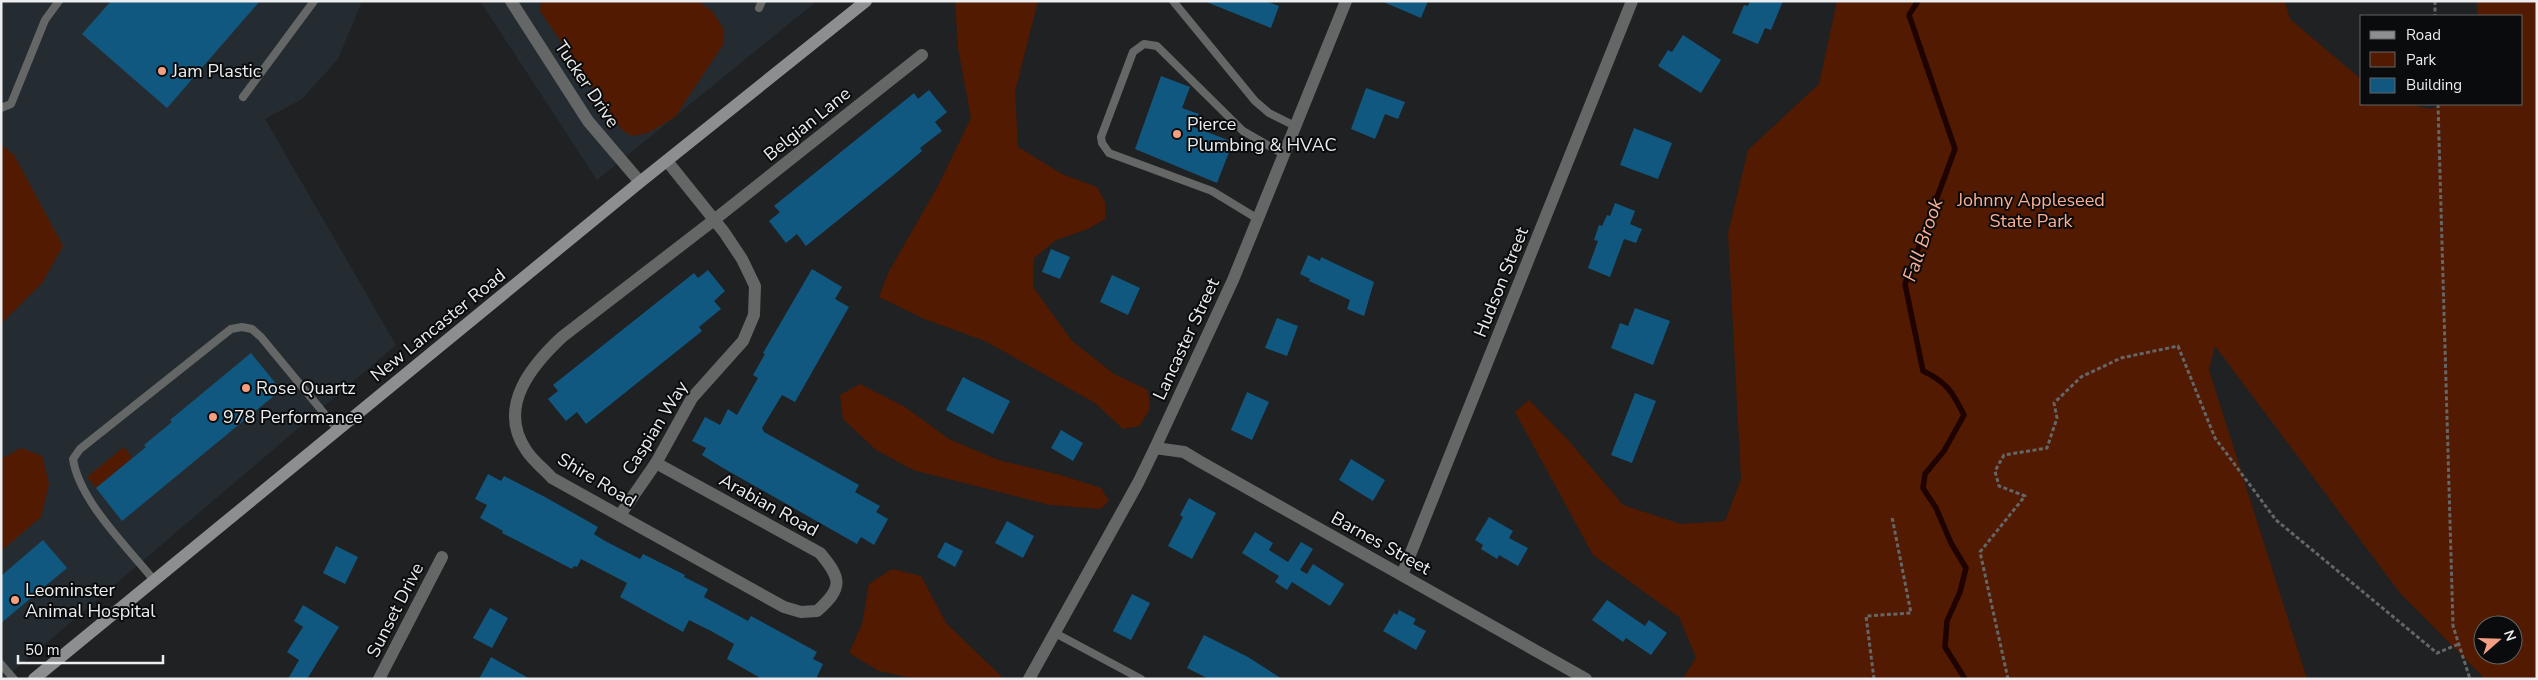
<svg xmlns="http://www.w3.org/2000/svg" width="2538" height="680" font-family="'Nunito Sans',sans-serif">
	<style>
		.built { fill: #252c31 }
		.green { fill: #521a01; fill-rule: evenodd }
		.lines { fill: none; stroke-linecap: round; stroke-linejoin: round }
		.stream { stroke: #1f0300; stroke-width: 5.5 }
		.building { fill: #115881 }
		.path { stroke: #646667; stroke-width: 3; stroke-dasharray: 4 2.5; stroke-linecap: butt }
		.lane { stroke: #656767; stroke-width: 8 }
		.street { stroke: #656767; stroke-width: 12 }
		.secondary { stroke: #8c8e8f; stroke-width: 12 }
		.poi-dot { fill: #f2a081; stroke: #0a0b0c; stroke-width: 2 }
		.labels { text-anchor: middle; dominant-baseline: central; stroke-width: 4; stroke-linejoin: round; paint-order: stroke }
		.poi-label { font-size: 18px; fill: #ecedee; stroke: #0a0b0c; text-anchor: start }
		.street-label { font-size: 18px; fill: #ecedee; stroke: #0a0b0c }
		.park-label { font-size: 18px; fill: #fcaf92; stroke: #0a0b0c }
		.water-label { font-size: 19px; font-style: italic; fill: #fbaf92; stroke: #0a0b0c }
	</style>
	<rect width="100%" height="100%" fill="#1f2123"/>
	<g class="built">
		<path d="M1,1H362L338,59L302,99L265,119L396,345L4,679H1Z"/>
		<path d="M480,1H817L597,180Z"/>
	</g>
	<g class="green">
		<path d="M541,1H698L713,12L724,30L723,45L675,117L648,133L632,136L622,130L540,11Z"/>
		<path d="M955,1H1038L1015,92L1018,147L1062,174L1097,187L1105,202V219L1088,229L1056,240L1034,258L1033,287L1072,341L1114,374L1148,390L1150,409L1139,426L1123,429L1095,403L985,341L924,319L879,297L888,273L938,186L971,118L958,48Z"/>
		<path d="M1837,1H2285L2290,19L2362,80V104H2408L2431,109L2445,104H2522V16H2477V1H2537V679H2485L2400,593L2215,346L2209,370L2307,679H1683L1696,657L1679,617L1593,555L1515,412L1529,400L1569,441L1623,505L1681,524L1725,521L1741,479L1728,233L1748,150L1819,84ZM2483,625H2513V655H2483Z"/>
		<path d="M1,144L14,155L63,246L42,283L1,324Z"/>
		<path d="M860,384L905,407L949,439L998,460L1061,475L1101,488L1109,501L1100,509L1050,505L913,470L876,450L843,419L840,395Z"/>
		<path d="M124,447L132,458L96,488L87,477Z"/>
		<path d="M21,448L42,456L49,484L41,517L1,551V459Z"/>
		<path d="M892,569L921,576L946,623L1004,679H916L879,671L849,653L862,624L869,584Z"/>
	</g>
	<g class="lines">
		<path class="stream" d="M1918,1L1909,15L1955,149L1905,284L1923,371C1947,382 1953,393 1964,415L1944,451L1925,474L1923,488L1936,508L1951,543L1966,568L1960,592L1947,621L1945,647L1965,679"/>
	</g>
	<g class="building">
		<path d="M111,1H260L167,108L82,34Z"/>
		<path d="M1204,1H1265L1279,6L1271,28Z"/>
		<path d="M1381,1H1428L1421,18Z"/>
		<path d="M1750,1H1783L1771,30L1765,28L1758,44L1732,33L1744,5L1748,6Z"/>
		<path d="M1683,35L1721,60L1701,93L1658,66L1668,50L1672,52Z"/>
		<path d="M1161,76L1190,87L1182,108L1199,114L1194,127L1233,142L1217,183L1135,149Z"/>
		<path d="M1366,88L1405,102L1398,119L1385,114L1375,139L1351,129Z"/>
		<path d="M929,90L947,112L935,122L942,131L920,148L922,151L895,174L806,246L797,234L786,243L769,221L780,212L774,206L914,93L918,99Z"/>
		<path d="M1634,128L1672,143L1658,179L1620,165Z"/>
		<path d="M1615,203L1635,211L1630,224L1642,229L1636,243L1624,239L1610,277L1588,268L1598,241L1594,240L1599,225L1602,226L1607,215L1610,216Z"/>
		<path d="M1051,249L1070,257L1060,279L1042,272Z"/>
		<path d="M1308,255L1320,261L1321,257L1374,282L1364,316L1347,309L1350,300L1309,281L1310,279L1300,274Z"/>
		<path d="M812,269L842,287L835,299L849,307L795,402L782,395L762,428L764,432L859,485L855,492L880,506L876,512L888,519L874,545L861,537L857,544L723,468L702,455L706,448L692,441L705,417L720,425L728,409L737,415L758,378L753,375L765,354L763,353Z"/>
		<path d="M708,270L725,291L714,301L721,309L699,327L702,331L586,424L577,412L566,421L548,399L558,391L553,385L694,273L698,278Z"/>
		<path d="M1112,275L1140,288L1128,315L1100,302Z"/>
		<path d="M1635,308L1670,321L1653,365L1611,348L1620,323L1628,326Z"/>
		<path d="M1277,318L1298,326L1287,356L1265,348Z"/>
		<path d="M251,353L281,390L122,521L96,488L146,447L144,445L172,422L170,420Z"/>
		<path d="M963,377L1010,401L993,434L946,410Z"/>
		<path d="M1247,392L1269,402L1252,440L1231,430Z"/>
		<path d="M1635,393L1656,401L1632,463L1611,455Z"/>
		<path d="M1061,430L1083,443L1073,461L1051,448Z"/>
		<path d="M1351,459L1385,480L1373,501L1339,480Z"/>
		<path d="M488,474L501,481L504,476L545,497L598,527L594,534L605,541L640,559L643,554L685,575L684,577L708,589L704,597L748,621L751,616L817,652L813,659L823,664L816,679H762L727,659L734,644L711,631L689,620L683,632L620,597L627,583L581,559L577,567L574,566L572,569L502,533L503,531L480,518L487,505L475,499Z"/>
		<path d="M1189,498L1216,513L1192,559L1168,546L1183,517L1180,515Z"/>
		<path d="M1489,517L1513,531L1509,538L1528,548L1518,566L1499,555L1497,559L1481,549L1483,545L1475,540Z"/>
		<path d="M1007,521L1034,536L1023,558L995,543Z"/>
		<path d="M1255,532L1273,543L1269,550L1288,562L1301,542L1313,549L1300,570L1307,574L1313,564L1344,584L1330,606L1292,582L1287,590L1275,582L1279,576L1242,553Z"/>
		<path d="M43,540L67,568L1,623V576Z"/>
		<path d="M945,542L963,551L955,567L937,557Z"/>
		<path d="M336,546L358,557L345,584L323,573Z"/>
		<path d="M1132,594L1150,603L1131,640L1113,631Z"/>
		<path d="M1607,600L1645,626L1649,620L1667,633L1651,655L1626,638L1623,642L1592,620Z"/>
		<path d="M303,605L339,627L307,679H288L299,660L287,652L303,627L294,621Z"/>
		<path d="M490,608L508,618L492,648L473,638Z"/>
		<path d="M1399,610L1416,619L1413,624L1426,631L1416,650L1383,631L1394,613L1397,615Z"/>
		<path d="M1204,635L1248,657L1282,679H1209L1187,668Z"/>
		<path d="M491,657L530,679H479Z"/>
	</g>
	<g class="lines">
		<g class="path">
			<path d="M2435,1V16"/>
			<path d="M2438,104L2453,626L2470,679"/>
			<path d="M1874,679L1866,616L1911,613L1892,517"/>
			<path d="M2008,679L1980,552L2025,496L1999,486L1995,471L2004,455L2047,448L2057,418L2054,403L2081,377L2121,358L2178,346L2215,438L2276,520L2437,653L2459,644"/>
		</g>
		<g class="lane">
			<path d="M1173,1L1255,101L1269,113L1297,127"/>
			<path d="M759,8L762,1"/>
			<path d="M243,97L314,1"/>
			<path d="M1,108L11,104L45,20L59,1"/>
			<path d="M1258,219L1212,191L1109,153L1102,143L1101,137L1133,52L1144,44L1157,46L1243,131L1285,155"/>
			<path d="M153,579C127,547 79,500 73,459L80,449L231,329L242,327L252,329L261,337L337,429"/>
			<path d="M1055,633L1141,679"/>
			<path d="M1,664L14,679"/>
		</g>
		<g class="street">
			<path d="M511,1L588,121L640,182"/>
			<path d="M1155,448L1184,452L1199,461L1586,679"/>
			<path d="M656,463L820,553C842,579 843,588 817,611L801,612L784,607L552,478C544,469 532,460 526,450C497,407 531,366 562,337L714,220L922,55"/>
			<path d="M620,515L656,463L692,398L743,341L754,315L755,286L742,259L724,232L667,161"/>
			<path d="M1402,575L1632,1"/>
			<path d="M379,679L442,557"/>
			<path d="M1029,679L1138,483L1155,448L1233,280L1346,1"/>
		</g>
		<path class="secondary" d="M34,679L640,182L866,1"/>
	</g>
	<g class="poi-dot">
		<circle cx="162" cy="71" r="5"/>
		<circle cx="1177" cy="134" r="5"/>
		<circle cx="246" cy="388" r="5"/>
		<circle cx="213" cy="417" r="5"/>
		<circle cx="15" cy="600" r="5"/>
	</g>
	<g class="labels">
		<g class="poi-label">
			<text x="172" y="71">Jam Plastic</text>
			<text x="1187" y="124">Pierce<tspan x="1187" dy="21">Plumbing &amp; HVAC</tspan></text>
			<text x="256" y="388">Rose Quartz</text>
			<text x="223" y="417">978 Performance</text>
			<text x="25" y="590">Leominster<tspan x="25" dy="21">Animal Hospital</tspan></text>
		</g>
		<g class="street-label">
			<text transform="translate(587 84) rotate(56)">Tucker Drive</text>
			<text transform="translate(807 124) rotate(-39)">Belgian Lane</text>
			<text transform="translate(1501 282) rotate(-68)">Hudson Street</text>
			<text transform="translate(438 325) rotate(-39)">New Lancaster Road</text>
			<text transform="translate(1186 339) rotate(-65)">Lancaster Street</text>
			<text transform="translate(655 428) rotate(-58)">Caspian Way</text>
			<text transform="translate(597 480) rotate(31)">Shire Road</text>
			<text transform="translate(769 505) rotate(29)">Arabian Road</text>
			<text transform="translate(1381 543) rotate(29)">Barnes Street</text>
			<text transform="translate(395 610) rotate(-63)">Sunset Drive</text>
		</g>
		<g class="park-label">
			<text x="2031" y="200">Johnny Appleseed<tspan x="2031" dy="21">State Park</tspan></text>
		</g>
		<g class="water-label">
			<text transform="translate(1923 240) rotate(-71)">Fall Brook</text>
		</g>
	</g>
	<rect width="2538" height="680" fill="none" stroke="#ecedee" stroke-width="5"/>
	<rect x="2360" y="15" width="162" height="90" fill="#0a0b0c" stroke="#646566"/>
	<rect x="2370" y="31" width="25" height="8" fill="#8c8e8f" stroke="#646566"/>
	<text x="2406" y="40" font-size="15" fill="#ecedee">Road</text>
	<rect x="2370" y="52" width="25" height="15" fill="#521a01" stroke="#646566"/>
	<text x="2406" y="65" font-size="15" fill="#ecedee">Park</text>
	<rect x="2370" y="78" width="25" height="15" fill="#115881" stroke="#646566"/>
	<text x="2406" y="90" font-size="15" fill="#ecedee">Building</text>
	<g transform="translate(2498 640) rotate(70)"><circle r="24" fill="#0a0b0c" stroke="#646566"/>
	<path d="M0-4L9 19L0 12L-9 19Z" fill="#f2a081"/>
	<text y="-8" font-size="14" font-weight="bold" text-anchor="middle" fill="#ecedee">N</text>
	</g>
	<path d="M18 655v8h145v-8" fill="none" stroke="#ecedee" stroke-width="2.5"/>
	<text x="25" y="655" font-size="15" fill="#ecedee" stroke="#0a0b0c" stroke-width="4" paint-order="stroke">50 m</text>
</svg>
